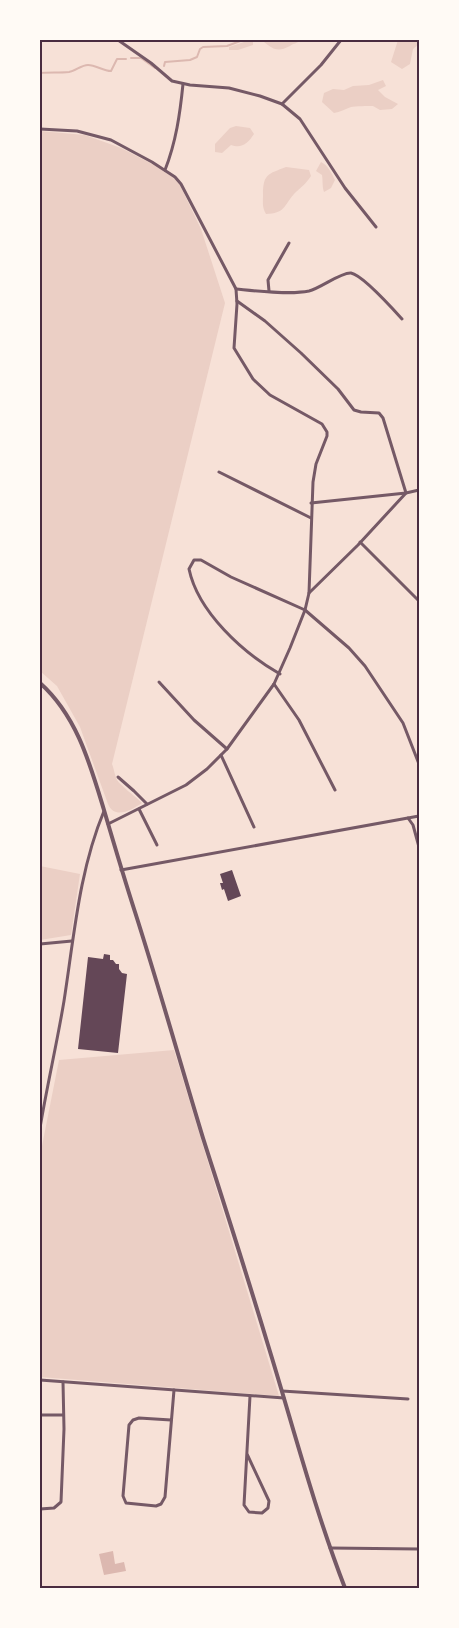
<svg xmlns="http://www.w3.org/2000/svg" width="459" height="1628" font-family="'Noto Sans',sans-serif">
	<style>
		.green { fill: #ebcfc5 }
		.water { fill: #dcb8b0 }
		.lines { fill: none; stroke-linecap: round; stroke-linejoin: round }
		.stream { stroke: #dcb8b0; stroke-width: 2 }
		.building { fill: #644757 }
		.minor { stroke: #755966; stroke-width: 3 }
		.tertiary { stroke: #755966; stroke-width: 4 }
		.neatline { fill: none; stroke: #4a2c40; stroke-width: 2 }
	</style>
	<rect width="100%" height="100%" fill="#f7e1d7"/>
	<g class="green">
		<path d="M250,40L253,42V45L238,50H229V47Z"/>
		<path d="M265,40H300C297,44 294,43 290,46C278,52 274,50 264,42Z"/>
		<path d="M398,40H419V44L413,49L410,64L402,69L391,62Z"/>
		<path d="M383,80L386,86L378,90L385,97L398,104L392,109L380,110L373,106C368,106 355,106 351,107C345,109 340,112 334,113L322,102L324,93L333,89L344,90L353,86L369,85Z"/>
		<path d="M236,126L250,128L254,134C248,143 242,149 231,145L222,153L215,152V144L230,128Z"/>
		<path d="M40,131L85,135L121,148L156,166L178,181L201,229L225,303L112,764C114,769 115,776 117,780C119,784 137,798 142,803C131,810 115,820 108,804L80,727L57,686L40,671Z"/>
		<path d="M321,162C328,165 332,174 335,180L331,188L324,192C322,186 323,181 322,175L316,171Z"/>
		<path d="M286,167L309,170L311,176C306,184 300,188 294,194C283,207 285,213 266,214C262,207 263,203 263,195C263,174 268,174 286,167Z"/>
		<path d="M40,866L80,874L71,935L40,940Z"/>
		<path d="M174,1050L279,1396L40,1377V1156L59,1060Z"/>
	</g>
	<path class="water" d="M113,1551L115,1564L124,1562L126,1571L104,1575L99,1554Z"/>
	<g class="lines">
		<g class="stream">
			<path d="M131,58H141L155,68"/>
			<path d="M418,58H419"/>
			<path d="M164,66L165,62L190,60L197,57L200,49L203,47L227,46L243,40"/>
			<path d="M40,73C49,72 59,73 69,72C76,71 81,65 88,65C96,65 103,71 111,71L117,59H126"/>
		</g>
	</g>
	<g class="building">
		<path d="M232,870L241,896L228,901L224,889L222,890L220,883H223L220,874Z"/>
		<path d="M104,954L110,955V960H113L116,964H119V969L122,973L127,974L118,1053L78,1049L88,957L103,959Z"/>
	</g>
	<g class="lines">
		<g class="minor">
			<path d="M118,40L151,63L172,81L190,85L229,88L260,96L282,104L300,119L345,188L376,227"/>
			<path d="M282,104L321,65L341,40"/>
			<path d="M40,129L77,131L111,140L152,162L175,177L181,184L236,289L237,304L234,348L253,379L270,395L322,424L327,432V436L316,464L313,482L309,593L305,610L290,648L274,684L227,749L207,769L186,785L108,824"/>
			<path d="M165,170C176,142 180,114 183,84"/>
			<path d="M236,289C257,291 290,295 309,291C321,288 341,272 351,273C362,275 393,309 402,319"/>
			<path d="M269,291L268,280L289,243"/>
			<path d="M237,301L265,321L301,353L338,389L354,410L361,412L379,413L383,418L406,493L311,503"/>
			<path d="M219,472L311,518"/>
			<path d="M360,542L419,601"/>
			<path d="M309,593L358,545L406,493L419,490"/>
			<path d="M280,674C243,653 198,612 189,569L194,560H201L231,577L305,610L349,648L365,666L403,723L419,764"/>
			<path d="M159,682L194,720L227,749"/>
			<path d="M274,684L299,720L335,790"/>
			<path d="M221,755L254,827"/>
			<path d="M118,777L134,791L147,804"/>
			<path d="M139,809L157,845"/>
			<path d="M408,818L413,825L419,847"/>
			<path d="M121,870L419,816"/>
			<path d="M40,944L72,941"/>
			<path d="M40,1128C47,1086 57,1043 64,1001C74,937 79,871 104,811"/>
			<path d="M40,1380L284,1398"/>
			<path d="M282,1391L408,1399"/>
			<path d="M40,1415H63"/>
			<path d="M171,1420L139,1418L133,1420L129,1425L123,1496L126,1503L156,1506L161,1504L165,1497L174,1390"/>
			<path d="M247,1454L269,1501L268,1508L262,1513L249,1512L244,1505L250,1396"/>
			<path d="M40,1509L54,1508L61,1502L64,1429L63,1382"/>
			<path d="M330,1548L419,1549"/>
		</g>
		<path class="tertiary" d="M40,683C77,716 90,764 104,810C114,844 124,878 135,912C159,987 180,1062 203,1138C225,1207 247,1275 268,1345C293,1426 314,1508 345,1588"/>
	</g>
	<rect width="459" height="1628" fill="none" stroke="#fffaf5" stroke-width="82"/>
	<rect x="41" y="41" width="377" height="1546" class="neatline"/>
</svg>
